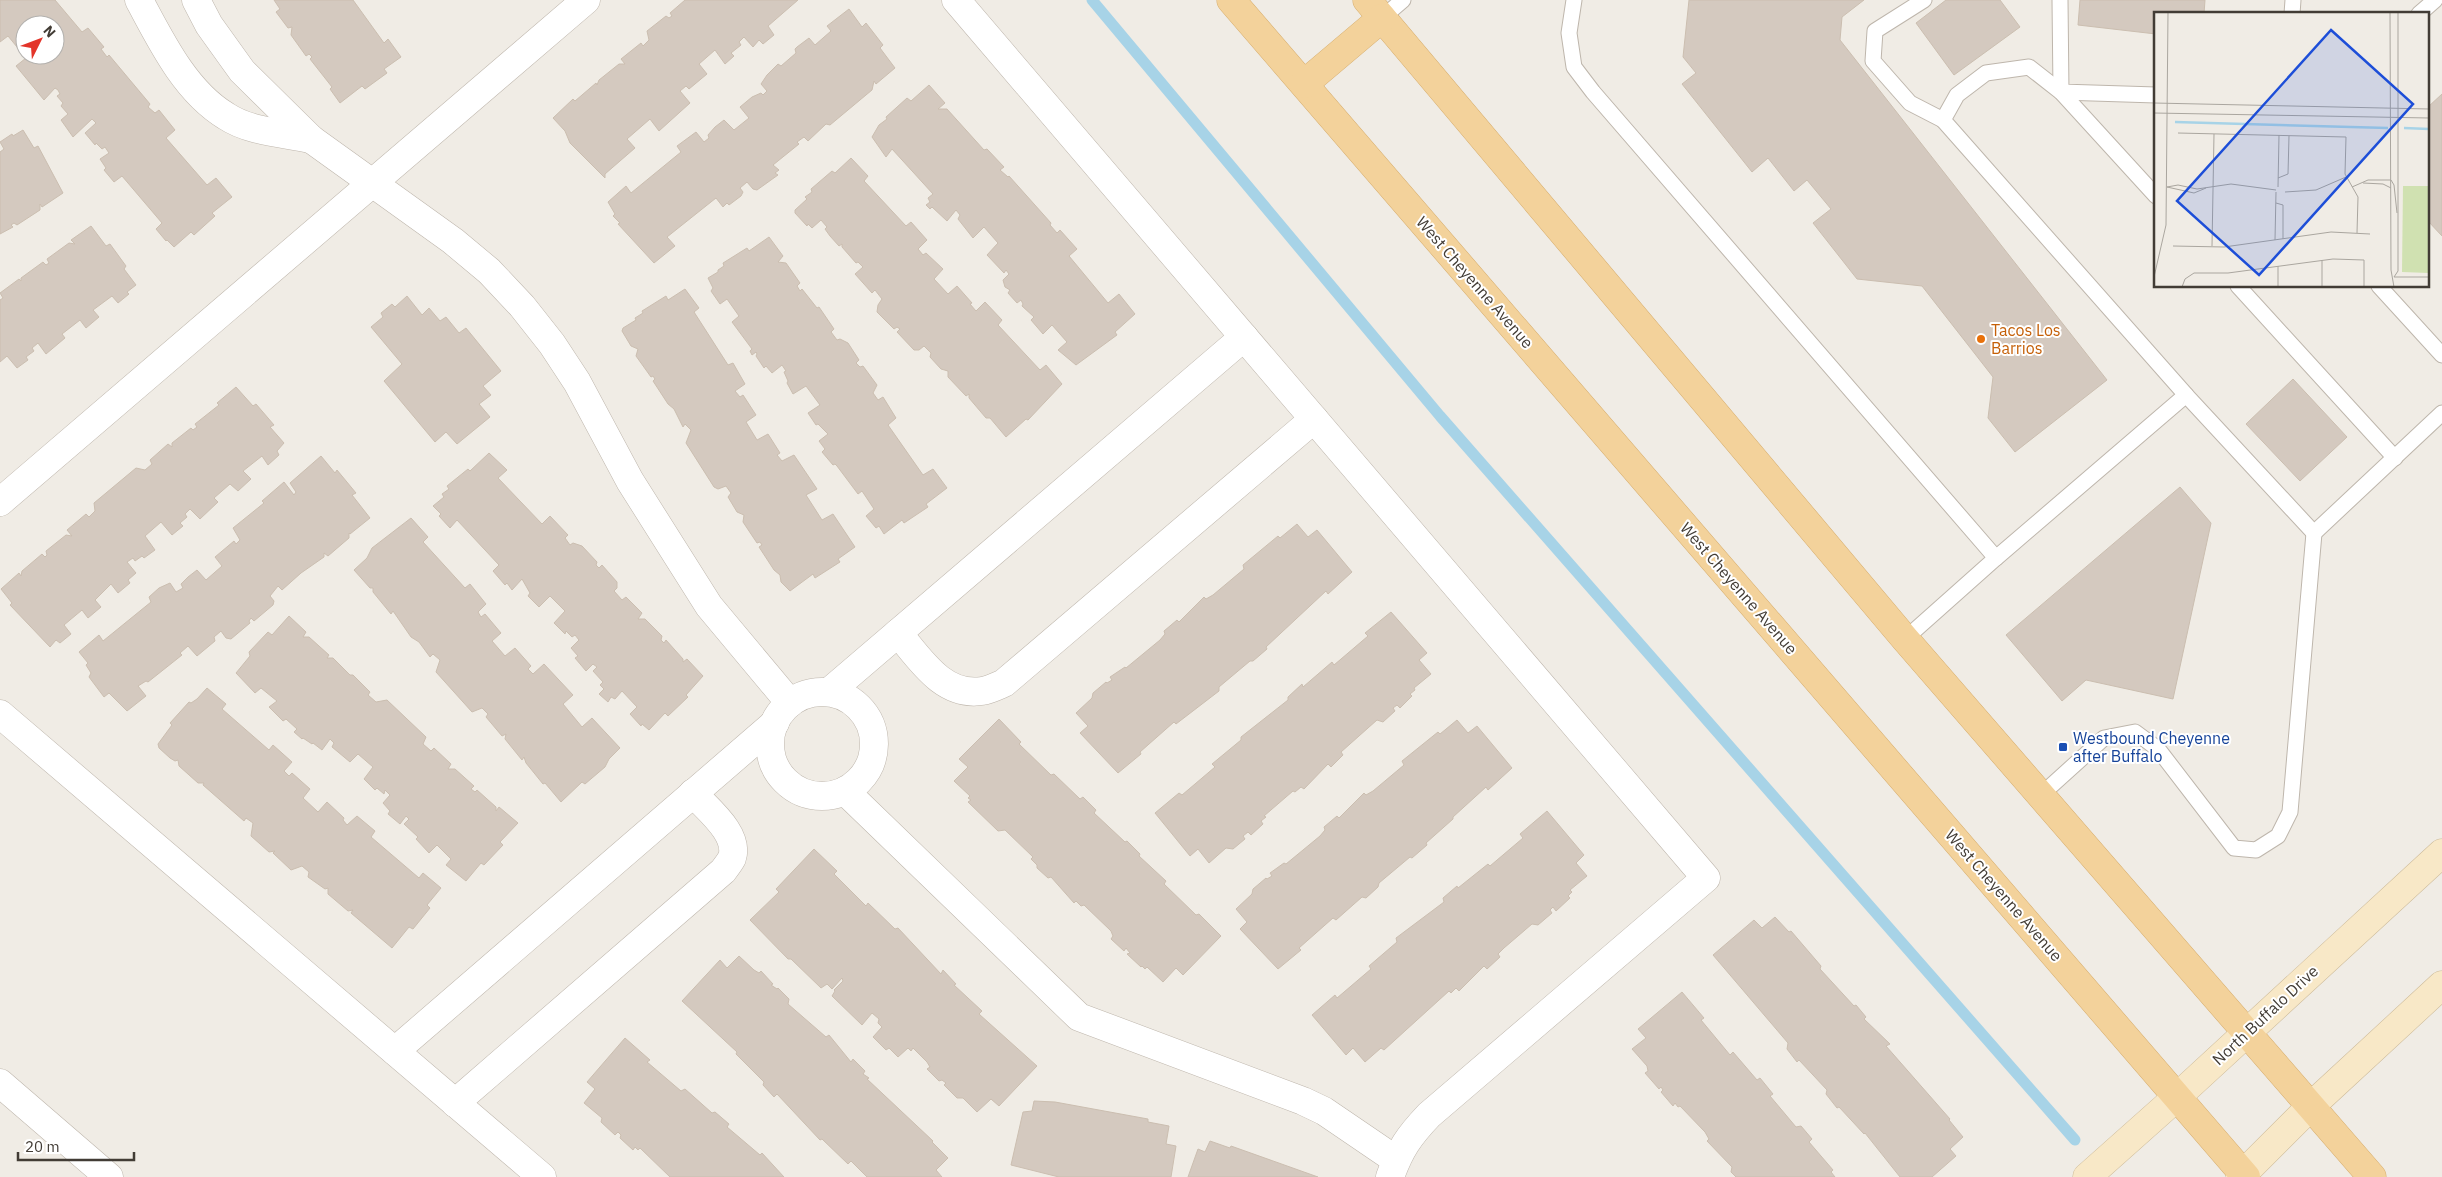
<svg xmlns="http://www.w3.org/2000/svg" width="2442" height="1177" font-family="'IBM Plex Sans',sans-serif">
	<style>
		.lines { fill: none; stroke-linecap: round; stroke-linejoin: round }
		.stream { stroke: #a7d3e7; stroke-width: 11 }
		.building { fill: #d4c9bf; stroke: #cbbeb0; fill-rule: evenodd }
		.lane-casing { stroke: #beb6ac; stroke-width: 17 }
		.street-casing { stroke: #beb6ac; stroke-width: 29 }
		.secondary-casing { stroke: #ccba99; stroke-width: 29 }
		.primary-casing { stroke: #d6ad6d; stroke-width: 29 }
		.lane { stroke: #fff; stroke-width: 15 }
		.street { stroke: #fff; stroke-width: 28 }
		.secondary { stroke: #f8e8c7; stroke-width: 28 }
		.primary { stroke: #f3d29b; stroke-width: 28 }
		.food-dot { fill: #e8710a; stroke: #fff; stroke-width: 2 }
		.transit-dot { fill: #1a4fb4; stroke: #fff; stroke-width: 2 }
		.labels { text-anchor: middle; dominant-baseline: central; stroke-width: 4; stroke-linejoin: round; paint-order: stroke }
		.street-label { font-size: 16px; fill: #423c35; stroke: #fff }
		.food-label { font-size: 16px; fill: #c56008; stroke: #fff; text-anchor: start }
		.transit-label { font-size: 16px; fill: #164399; stroke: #fff; text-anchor: start }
		.inset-river { fill: none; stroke: #a7d3e7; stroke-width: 2.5 }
		.inset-road { fill: none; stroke: #aaa69f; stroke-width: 1 }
		.view { fill: #1d4ed8; fill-opacity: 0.15; stroke: #1d4ed8; stroke-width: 2.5 }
		.inset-edge { fill: none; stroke: #423c35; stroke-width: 2.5 }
	</style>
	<rect width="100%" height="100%" fill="#f0ece5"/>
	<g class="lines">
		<path class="stream" d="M1092,0L1440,416L2075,1140"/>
	</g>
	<g class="building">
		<path d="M0,0H55L82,32L88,28L104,47L101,49L107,57L109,55L150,104L148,107L155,113L159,110L175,130L166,138L207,185L216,178L232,197L212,213L215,216L194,235L191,232L174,247L167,240L166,241L156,229L162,223L122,176L114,182L104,170L106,168L100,159L109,153L105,147L102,149L96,143L95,145L85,133L96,123L92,119L73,137L61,120L68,114L61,106L63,103L57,96L60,94L58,90L55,88L44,100L16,66L26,58L8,36L0,42ZM25,25H55V55H25Z"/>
		<path d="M274,0H353L384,43L388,39L401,57L384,69L387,73L365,89L362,86L340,103L330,89L332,87L310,59L312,57L309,54L306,56L291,35L292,27L288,28L276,12L280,9Z"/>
		<path d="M685,0H798L768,26L774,35L763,44L759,40L753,47L744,37L739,42L741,45L731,53L734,56L725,64L715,50L699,64L707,74L689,89L686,86L680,91L690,103L659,131L650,119L627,139L635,148L605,174V178L570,143L565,131L553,118L573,99L575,101L596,83L597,85L599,80L619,64H625L621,59L641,43L643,46L649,40L647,31L666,16L669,18L672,16L670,13Z"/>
		<path d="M1689,0H1864L1842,17L1840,40L2107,380L2015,452L1988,418L1993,377L1922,286L1857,279L1813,223L1831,209L1807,180L1794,191L1768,158L1752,172L1682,84L1696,73L1683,57Z"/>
		<path d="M1946,0H2000L2020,27L1954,75L1916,23Z"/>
		<path d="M2080,0H2205L2204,14H2156V34L2078,25Z"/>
		<path d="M849,9L862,27L866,23L883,45L880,48L895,68L876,84L874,81L872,90L830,125L826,124L808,141L804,137L797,142L799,144L773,165L779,170L775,173L778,175L757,190L753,189L747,182L740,188L743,192L741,196L729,205L727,203L723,207L716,198L667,237L675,246L654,263L618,224L620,223L613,216L615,214L608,202L626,186L631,193L681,152L677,146L696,132L704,142L709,138L708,135L715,127L724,120L734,130L749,118L740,107L752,97L761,93L763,95L767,91L761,84L767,75L778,64L781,66L796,53L795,49L797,47L809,38L815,45L831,31L827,26Z"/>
		<path d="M929,85L945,103L938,109H947L984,150L987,149L1004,167L1000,170L1008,177L1009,176L1051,223L1050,225L1057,233L1060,230L1077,249L1069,256L1108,303L1119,294L1135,314L1115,332L1117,335L1076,365L1058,350L1067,342L1052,325L1043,334L1031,320L1034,317L1022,306L1023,304L1021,300L1017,303L1008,293L1010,290L1005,287L1003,280L1009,274L1006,270L1004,273L987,255L998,243L984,227L973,238L958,219L960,215L956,210L947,221L932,207L930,209L926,205L930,202L928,198L933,194L892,149L886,157L872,137L879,125L887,119L886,117L907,98L911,101Z"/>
		<path d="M2442,94V236L2428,221V107Z"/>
		<path d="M23,130L34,148L38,146L63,193L42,207L40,204V210L17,225L14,223L11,225L13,227L0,234V152L4,149L0,142L12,134L13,136Z"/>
		<path d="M851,158L868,176L864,181L906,226L911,222L927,240L918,249L923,255L926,253L943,269L934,279L948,294L957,286L972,303L970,304L976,311L985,302L1002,320L998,325L1040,370L1046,365L1062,384L1028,420L1026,419L1006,437L990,418H986L969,398V394L966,396L948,377V371L941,369L930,357L931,353L924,346L919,350H914L897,332L900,329L897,327L894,329L877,312L878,305L882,299L875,290L872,293L855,274L863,267L858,262L856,263L842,247V244L839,246L830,236L825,229L827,227L821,220L812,228L808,224L807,226L795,213V210L807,199L805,197L812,192L811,189L832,171L835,173Z"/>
		<path d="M91,226L106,246L110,244L126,266L124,269L136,285L127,292L129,294L118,303L112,296L93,310L99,317L86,328L80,320L62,334L65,338L46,354L38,343L32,348L34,351L26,357L28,360L17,368L7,356L0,362V300L3,298L0,293L19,279L21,281V278L43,262L46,265L49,263L47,259L69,243L75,244L71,240Z"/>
		<path d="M769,237L783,256L778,262L786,263L800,283L797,286L800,291L802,289L817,308L819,307L834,329L831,332L837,340L840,339L848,343L859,360L856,363L860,367L863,366L877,385L873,393L878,400L883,397L896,418L888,425L923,475L933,469L947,488L926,504L928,507L904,523L902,520L884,534L879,526L876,528L866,516L874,509L862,491L858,494L837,466L835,464L833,465L822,452L825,449L819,441L828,434L818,424L816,425L808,413L820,405L806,386L793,394L787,383L788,381L784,372L786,371L782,365L772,373L766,366L764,368L756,356L757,354L756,352L752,355L750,351L752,349L732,322L739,316L727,299L720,304L711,291L713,288L708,278L718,272V270L724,266L723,263L747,248L749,251Z"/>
		<path d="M685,289L699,308L694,312L728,365L733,363L745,384L735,391L740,397L743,395L756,415L746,422L757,440L768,434L780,453L777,455L782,461L794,455L817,489L806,495L822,520L833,514L855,547L838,559L840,562L815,578L813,574L790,591L781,582L780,575L774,570L759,547L762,545L760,542L757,543L743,522L744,515L737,512L728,497L731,493L726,486L718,489L714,487L686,443L691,430L685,424L683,427L674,409L668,404L653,381L655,379L653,376L651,377L636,356L638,349L631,346L622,331L623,328L636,320L635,318L643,313L642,311L666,296L668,300Z"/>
		<path d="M407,296L422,315L429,308L440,321L446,317L459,333L466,328L501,371L483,386L491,395L479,404L490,417L457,444L446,432L435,442L384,381L402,364L371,327L383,317L381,313L392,304L395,307Z"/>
		<path d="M2293,379L2347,437L2300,481L2246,424Z"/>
		<path d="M236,387L253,406L256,404L274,425L270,427L284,443L277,451L279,455L268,465L262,456L243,471L251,479L238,491L230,484L214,498L218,502L200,519L190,509L185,514L187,517L180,523L183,526L172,535L161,522L145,536L155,550L144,558L142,556L135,561L133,558L127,562L136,573L128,580L130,583L118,593L111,584L95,600L101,607L88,618L82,610L64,625L71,634L60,643L56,640L50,647L10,605L12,603L1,589L19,573L21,576L22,571L42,554L45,557L47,555L46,551L66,535L72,536L67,530L86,514L89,517L95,511L94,503L136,468L145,470L152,464L150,460L168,444L172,447V443L191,428L193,430L197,427L195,424L219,405L217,403Z"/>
		<path d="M489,453L507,470L498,478L542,524L550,516L568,535L565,538L570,545L573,543L582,546L597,562L596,565L599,568L602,565L617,582V588L614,591L622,600L626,597L642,613L638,619H645L662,636L661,640L664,643L666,640L683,659V662L687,659L703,676L686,695L688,697L668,716L665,713L649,730L642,724L641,726L630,714L637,707L622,691L615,699L611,697L608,702L599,694L604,689L600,685L603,682L593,671L597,667L593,664L586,671L575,658L578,656L571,648L579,640L575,635L572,637L566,631L565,634L554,623L565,611L550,596L539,607L528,596L530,593L522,579L512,590L507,583L505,585L493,571L499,565L457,520L450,528L439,516L441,514L433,506L444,497L442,494L449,489L447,486L468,469L470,471Z"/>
		<path d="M321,456L335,473L337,470L356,493L352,495L370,518L350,534L349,533V538L328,556L324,553V557L301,573L282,590L278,586L270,596L274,601L273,605L254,621L251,618L249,621L250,623L231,639L226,638L221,631L214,637L215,641L197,656L188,646L180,653L182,655L148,682L146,681L138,686L146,696L127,711L109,693L104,697L89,677L91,673L86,665L88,663L79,652L99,635L103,641L151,602L149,597L159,588L170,583L176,592L183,588L181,584L188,577L197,570L206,580L222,566L215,557L234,541L236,544L240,540L233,528L264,503L262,501L284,482L294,495L296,492L290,483Z"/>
		<path d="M2180,487L2211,523L2173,699L2086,680L2062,701L2006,635Z"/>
		<path d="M411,518L428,537L423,542L465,588L470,584L486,604L478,612L481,617L485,614L501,633L492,641L505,656L515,648L531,666L528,669L533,674L544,664L573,695L563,704L582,727L592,718L620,748L609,759L605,767L585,784L582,782L561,802L545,783L543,784L526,763L524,757L522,760L505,739L506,734L502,736L486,717L488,714L482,708L472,712L436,672L440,660L433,654L430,657L419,642L411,637L393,611L391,614L373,592V588H370L354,570L367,558L372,548Z"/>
		<path d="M1297,524L1308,537L1317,530L1352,572L1328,594L1326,591L1266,647L1267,649L1253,661H1250L1219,687V691L1176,724L1174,722L1140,752L1141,754L1118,773L1080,733L1088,726L1076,713L1092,698L1093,693L1106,682L1107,683L1112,680L1110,677L1125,667L1126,668L1160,640L1165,634L1164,631L1177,620L1179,622L1204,597L1206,599L1213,595L1244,569L1243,565L1278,536L1280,538Z"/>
		<path d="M1391,612L1427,653L1419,660L1431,674L1414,688L1415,690L1410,694L1412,696L1400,708L1397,705L1393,708L1395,711L1383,722L1377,720L1341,752L1343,755L1331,767L1328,764L1304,789L1301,787L1295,792L1293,791L1264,816L1266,817L1261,821L1263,824L1251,835L1248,832L1243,836L1245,839L1233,849L1226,848L1209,863L1198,849L1190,856L1155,813L1179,793L1182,795L1215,767L1212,764L1241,740V737L1288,700V697L1302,684L1303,687L1332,662L1334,665L1368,636L1365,633Z"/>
		<path d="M289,616L306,632L303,637H309L329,655L327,658H333L350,675H353L370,692L368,695L376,702L387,700L426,737L423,744L431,751L434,748L451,764L448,769H455L474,786L471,789L475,792L477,790L496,807V811L499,807L518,823L500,842L503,845L484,865L481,863L466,881L446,865L451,859L437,845L429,853L416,839L418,837L404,824L409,819L406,816L400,824L388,814L390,811L383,803L390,795L385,790L384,794L377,788L375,790L364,779L373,767L358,754L350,762L332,747L334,743L330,739L322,750L313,743L312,744L303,738L302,739L294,732L297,729L286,719L283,721L269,707L277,701L261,688L255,693L236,673L250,656L249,652L268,632L272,635Z"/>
		<path d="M207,688L226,704L222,709L269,750L273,745L292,762L284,771L289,776L292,773L310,789L303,798L318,812L327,802L344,818L343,820L347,825L357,816L375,831L371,837L419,878L423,873L441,888L427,905L430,908L413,929L409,927L392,948L351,913L353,910L348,911L328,894V888L325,889L308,877L309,872L302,866L291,870L273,853L275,851L269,852L251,836L253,823L246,818L244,821L203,785L204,783H198L179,766L178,760L175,761L170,758L159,748L158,744L172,725L170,723L189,702L191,703L197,699Z"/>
		<path d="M999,719L1021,742L1019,744L1051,775L1054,774L1080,799L1083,797L1096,810L1094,813L1125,842L1127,841L1140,854L1139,856L1166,881L1164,884L1196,915L1199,914L1221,936L1183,975L1176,968L1163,982L1147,967L1145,969L1142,966L1141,967L1127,954L1130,953L1126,948L1124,951L1111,939L1113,936L1111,931L1084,905L1081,906L1076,901L1074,903L1051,877L1048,878L1037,868V865L1031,859L1033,857L1005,830L998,831L968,802L971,800L968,798L970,796L954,781L968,767L959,759Z"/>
		<path d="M1457,720L1468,733L1477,726L1512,768L1488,790L1486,787L1453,817V819L1426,843L1427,845L1412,858L1410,857L1379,883L1378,887L1366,898L1362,897L1336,920L1333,918L1299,948L1301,950L1278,969L1240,929L1247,922L1236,909L1252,894L1253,889L1266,878L1267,879L1272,876L1270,873L1284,863L1286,864L1320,836L1325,830L1324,827L1337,816L1339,818L1364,793L1366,795L1373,791L1404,765L1402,761L1438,732L1440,734Z"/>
		<path d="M1547,811L1584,855L1576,863L1587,876L1570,890L1572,892L1568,896L1570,898L1556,911L1553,907L1550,910L1552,913L1538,925L1532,924L1504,948L1498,954L1500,957L1487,969L1484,966L1459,991L1456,988L1451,993L1449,991L1384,1050L1381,1048L1365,1062L1353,1048L1346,1055L1312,1015L1335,995L1337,998L1371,969L1369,966L1397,942L1396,938L1444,902L1443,898L1457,886L1458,888L1488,864L1490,866L1523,838L1520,834Z"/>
		<path d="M814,849L837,871L834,874L866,906L868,903L895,929L898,928L941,974L943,970L956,984L954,985L982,1011L979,1014L1037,1066L999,1106L991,1099L977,1112L963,1098H957L944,1085L946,1083L942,1080L939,1081L927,1069L930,1067L927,1062L913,1048L911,1051L908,1048L898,1057L889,1048L886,1050L873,1037L882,1027L878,1023L879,1019L872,1013L862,1025L832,996L835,991L834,990L843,981L842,978L832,989L827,984L821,988L791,959H788L750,920L779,892L776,889Z"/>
		<path d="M1775,917L1789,932L1791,931L1821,966L1820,969L1854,1006L1856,1005L1866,1017L1864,1019L1890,1044L1886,1046L1950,1119L1949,1120L1963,1137L1950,1149L1956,1156L1932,1177H1900L1865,1133L1864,1134L1839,1107L1837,1108L1826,1094L1827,1090L1799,1060L1797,1062L1787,1049L1788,1043L1713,955L1754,920L1762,928Z"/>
		<path d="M739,956L754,970L759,973L761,971L773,984L771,985L777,989L778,988L789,999L788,1004L826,1037L829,1035L851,1062L853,1059L865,1071L863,1074L869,1078L867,1079L933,1141L932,1142L948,1158L936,1170L942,1177H867L851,1161L848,1164L822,1139L820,1140L777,1094L774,1097L763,1085L764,1082L736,1054L737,1052L682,1001L720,960L727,968Z"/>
		<path d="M1682,992L1704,1018L1701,1020L1730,1055L1733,1052L1757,1080L1760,1078L1773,1094L1770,1096L1796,1127L1801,1126L1812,1139L1809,1142L1833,1170L1831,1172L1835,1177H1736L1731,1172L1732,1167L1707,1141L1709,1139L1705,1132L1680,1106L1678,1107L1675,1103L1673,1106L1661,1092L1663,1090L1661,1087L1659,1089L1645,1073L1648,1071L1647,1066L1632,1049L1646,1038L1638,1029Z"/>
		<path d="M625,1038L650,1060L647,1062L681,1091L685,1089L712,1113L715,1112L729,1124L727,1127L760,1155L762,1153L784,1177H670L640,1148L638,1150L635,1147L633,1150L620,1138L621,1135L618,1132L615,1135L601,1122L602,1118L584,1103L595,1089L587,1082Z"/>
		<path d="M1034,1101L1055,1102L1148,1119V1122L1169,1126L1166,1144L1176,1146L1171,1177H1059L1011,1165L1023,1112L1032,1111Z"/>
		<path d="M1210,1141L1230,1148L1231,1146L1318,1177H1188L1198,1149L1205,1152Z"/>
	</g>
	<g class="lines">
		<defs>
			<g id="lane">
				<path d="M1574,0L1569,33L1574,67L1593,92L1996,558L1905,639"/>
				<path d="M1924,0L1875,31L1873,61L1910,103L1943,120"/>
				<path d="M2060,0L2061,92L2156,95"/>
				<path d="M2292,14L2293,0"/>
				<path d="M2419,14L2435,0"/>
				<path d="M1382,18L1403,0"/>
				<path d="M2156,196L2061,92L2029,67L1986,73L1957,95L1943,120L2186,395"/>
				<path d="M2238,286L2395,458"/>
				<path d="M2379,286L2442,355"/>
				<path d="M1996,558L2186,395L2314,533L2442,413"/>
				<path d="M2041,795L2104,738L2135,732L2158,749L2234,848L2256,850L2278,836L2290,812L2314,533"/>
			</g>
			<g id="street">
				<path d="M139,0C161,41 185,91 226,116C250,132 284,133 311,139"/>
				<path d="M196,0L209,25L242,71L311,139L453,241L489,271L522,306L552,344L577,382L630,481L709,606L790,703"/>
				<path d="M956,0L1706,878L1429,1115C1409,1136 1400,1149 1390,1177"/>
				<path d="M0,502L586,0"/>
				<path d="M898,633C920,659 943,697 982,691C989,690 997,686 1004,683L1314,419"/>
				<path d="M829,692L1244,337"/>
				<circle cx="822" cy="744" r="52"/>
				<path d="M0,714L542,1177"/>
				<path d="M845,791L1079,1017L1303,1101L1324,1111L1396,1160"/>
				<path d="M395,1051L775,723"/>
				<path d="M0,1083L109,1177"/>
				<path d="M455,1103L723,871C726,867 730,862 732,858C740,834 707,809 693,793"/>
			</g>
			<g id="secondary">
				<path d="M2087,1177L2178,1096L2442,853"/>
				<path d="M2240,1177L2310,1107L2442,985"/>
			</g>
			<g id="primary">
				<path d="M1231,0L2246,1177"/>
				<path d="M1367,0L1905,639L2372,1177"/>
				<path d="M1304,84L1382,18"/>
			</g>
		</defs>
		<use href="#lane" class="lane-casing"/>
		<use href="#street" class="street-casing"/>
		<use href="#secondary" class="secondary-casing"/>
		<use href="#primary" class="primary-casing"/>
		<use href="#lane" class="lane"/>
		<use href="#street" class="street"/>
		<use href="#secondary" class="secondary"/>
		<use href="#primary" class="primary"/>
	</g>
	<circle class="food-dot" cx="1981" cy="339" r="5"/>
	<rect class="transit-dot" x="2058" y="742" width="10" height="10" rx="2.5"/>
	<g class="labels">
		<g class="street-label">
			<text transform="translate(1475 282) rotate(49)">West Cheyenne Avenue</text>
			<text transform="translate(1739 588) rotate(49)">West Cheyenne Avenue</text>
			<text transform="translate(2004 895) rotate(49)">West Cheyenne Avenue</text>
			<text transform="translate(2265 1015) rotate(-43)">North Buffalo Drive</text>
		</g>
		<g class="food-label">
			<text x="1991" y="330">Tacos Los<tspan x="1991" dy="18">Barrios</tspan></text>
		</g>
		<g class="transit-label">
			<text x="2073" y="738">Westbound Cheyenne<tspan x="2073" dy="18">after Buffalo</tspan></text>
		</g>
	</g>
	<g transform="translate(2154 12)">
		<rect width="275" height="275" fill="#f0ece5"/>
		<path d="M249,174H275V261L248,260Z" fill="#d0e1b1"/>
		<path class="inset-river" d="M21,110L234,116M250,116L275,117"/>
		<path class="inset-road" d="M236,0L237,258L240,275M0,91L275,97M0,101L275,106M24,121L192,125L191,162L204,185L203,221M124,166L134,162L135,124M237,168L240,173L243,201M209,171L229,172L237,176M13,175L24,173L43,177L77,172L122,178M13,175L40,181L52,176M124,175L125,123M198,175L214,168H237M131,180L162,178L192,165M122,191L129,193V227M121,228L122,180M19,234L70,235L177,220L216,222M58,234L60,122M168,248V275M124,254V275M0,265L12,213L14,0M240,265H275M240,265L244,259V0M28,275L31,267L40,261H74L179,247L210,248V275"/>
		<path class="view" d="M177,18L259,92L105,263L23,189Z"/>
		<rect width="275" height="275" class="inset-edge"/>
	</g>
	<g transform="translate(40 40) rotate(48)"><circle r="24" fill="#ffffff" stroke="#b3b1ae"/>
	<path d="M0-4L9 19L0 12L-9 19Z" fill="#e3352a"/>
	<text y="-8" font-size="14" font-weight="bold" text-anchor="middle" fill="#423c35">N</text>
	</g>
	<path d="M18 1152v8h116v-8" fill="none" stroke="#423c35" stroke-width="2.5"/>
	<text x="25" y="1152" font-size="15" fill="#423c35" stroke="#ffffff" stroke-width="4" paint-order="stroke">20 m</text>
</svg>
